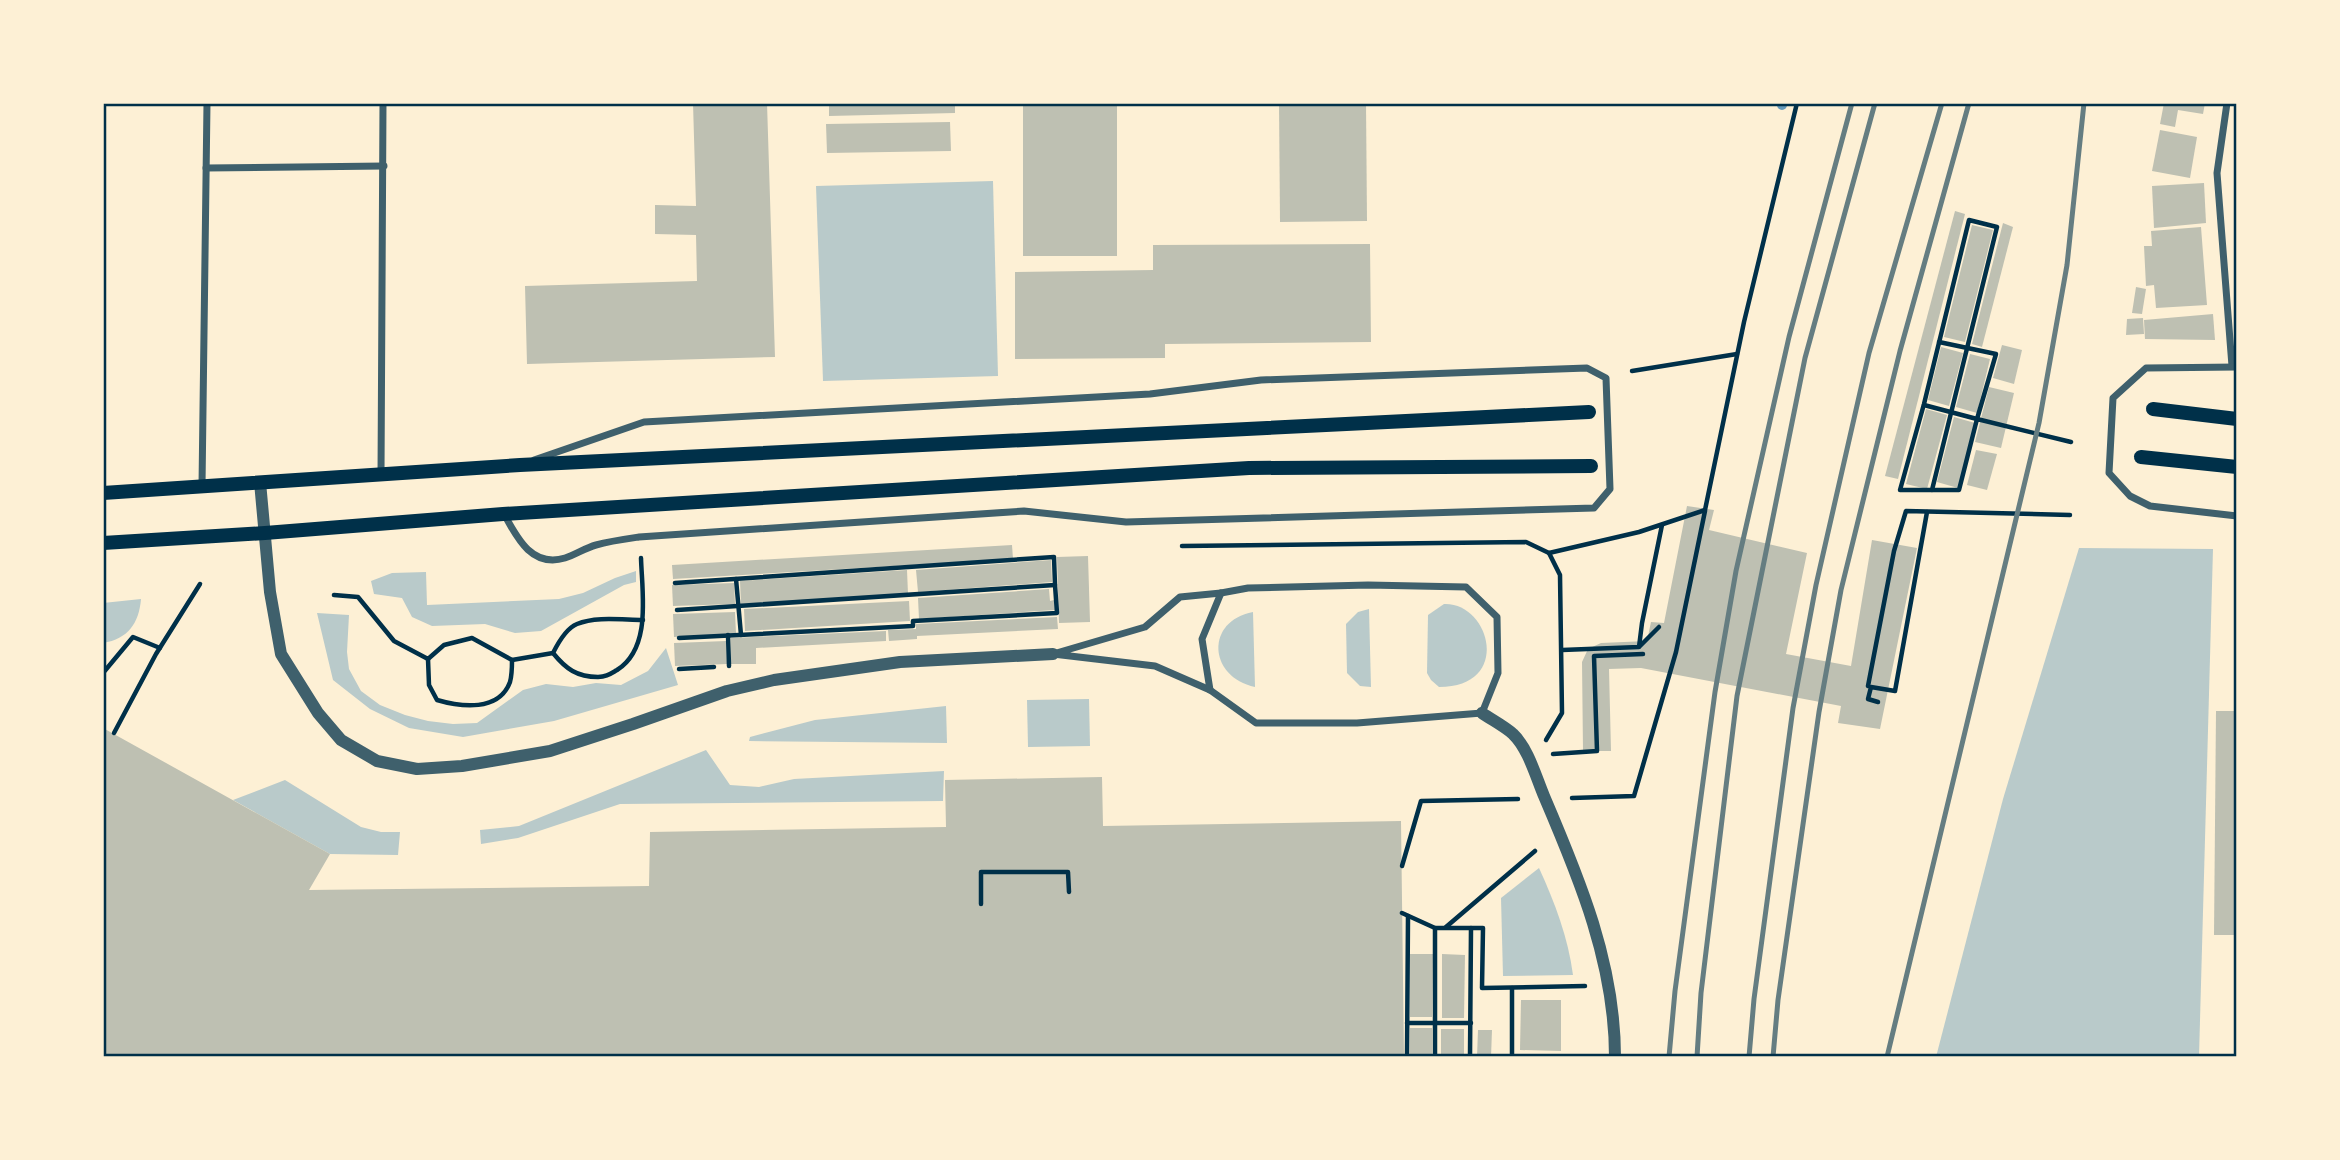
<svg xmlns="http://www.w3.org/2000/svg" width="2340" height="1160" font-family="'Public Sans',sans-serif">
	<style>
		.green { fill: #b9caca }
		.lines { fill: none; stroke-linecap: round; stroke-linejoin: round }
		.stream { stroke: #669bbc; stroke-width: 10 }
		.building { fill: #bec0b2 }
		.path { stroke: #003049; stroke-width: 4.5 }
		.minor { stroke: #3f606c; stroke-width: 7 }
		.tertiary { stroke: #3f606c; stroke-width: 12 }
		.secondary { stroke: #003049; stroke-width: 14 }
		.rail { stroke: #657d81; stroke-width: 5 }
		.neatline { fill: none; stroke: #003049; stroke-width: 2.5 }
	</style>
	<rect width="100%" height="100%" fill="#fdf0d5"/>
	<g class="green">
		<path d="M993,181L998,376L823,381L816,186Z"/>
		<path d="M2079,548L2213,549L2199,1057H1936L2003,799Z"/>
		<path d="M636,571V582L624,585L541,631L515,633L485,624L432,626L412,617L402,598L374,594L371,581L392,573L426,572L427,605L559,599L583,593L615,578Z"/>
		<path d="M141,599C139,623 128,639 103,643V603Z"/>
		<path d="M1444,604C1490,602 1513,687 1439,687L1431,680L1427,673L1428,615Z"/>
		<path d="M1369,609L1371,687L1360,686L1347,673L1346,624L1358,612Z"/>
		<path d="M1253,612L1255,687C1208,677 1205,621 1253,612Z"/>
		<path d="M317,613L349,615L347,652L349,669L361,691L380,705L405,715L428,721L453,724L477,723L523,690L546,684L573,687L596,683L621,685L648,671L666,648L678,685L554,721L463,737L409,728L370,709L333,680Z"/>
		<path d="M1089,699L1090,746L1028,747L1027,700Z"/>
		<path d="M946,706L947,743L749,741L750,737L815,720Z"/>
		<path d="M706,750L730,785L759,787L794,779L944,771L943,801L620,804L518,838L481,844L480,830L519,826Z"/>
		<path d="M285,780L361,827L381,832H400L398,855L330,854L233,800Z"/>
		<path d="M1539,868C1555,903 1568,937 1573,975L1503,976L1501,898Z"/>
	</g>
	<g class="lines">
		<path class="stream" d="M1782,105V103"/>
	</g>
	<g class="building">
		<path d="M693,103H767L775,357L527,364L525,286L697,281L696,235L655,234V205L696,206Z"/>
		<path d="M829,103H955V113L829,116Z"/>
		<rect x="1023" y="103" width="94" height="153"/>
		<path d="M1279,103H1366L1367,221L1280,222Z"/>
		<path d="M2164,103H2205L2203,114L2178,110L2175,127L2160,124Z"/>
		<path d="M950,122L951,151L827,153L826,124Z"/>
		<path d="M2160,130L2197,137L2190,178L2152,171Z"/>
		<path d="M2204,183L2206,223L2154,228L2152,186Z"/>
		<path d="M1955,211L1965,214L1898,479L1885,476Z"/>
		<path d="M2003,223L2013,227L1982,347L1972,344Z"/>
		<path d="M1972,225L1993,230L1965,342L1944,337Z"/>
		<path d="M2201,227L2207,305L2156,308L2154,285L2146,286L2144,246H2152L2151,231Z"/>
		<path d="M1370,244L1371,342L1165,344V358L1015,359V272L1153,270V245Z"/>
		<path d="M2136,287L2146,289L2142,314L2132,313Z"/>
		<path d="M2213,314L2215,340L2145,339L2144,320Z"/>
		<path d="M2143,318L2144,334L2126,335L2127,319Z"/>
		<path d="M2002,345L2022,350L2014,384L1993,378Z"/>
		<path d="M1941,347L1963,353L1949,406L1928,400Z"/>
		<path d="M1970,354L1990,359L1977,413L1956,407Z"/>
		<path d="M1989,387L2014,393L2001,448L1975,442Z"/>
		<path d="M1926,409L1947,415L1927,489L1906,484Z"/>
		<path d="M1954,417L1975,423L1958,488L1937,482Z"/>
		<path d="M1976,450L1997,454L1987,490L1967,485Z"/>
		<path d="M1687,506L1714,510L1709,530L1807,553L1786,654L1851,666L1872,540L1917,548L1880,729L1838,723L1841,706L1641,668L1609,669L1611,751H1583L1582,662L1588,649L1601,643L1647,641L1651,622L1664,623Z"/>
		<path d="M1012,545L1013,559L673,579L672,565Z"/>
		<path d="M1088,556L1090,622L1059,623L1057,557Z"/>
		<path d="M1051,560L1052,582L918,592L916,570Z"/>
		<path d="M907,570L908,594L741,604L740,581Z"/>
		<path d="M734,583L735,604L673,606L672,585Z"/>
		<path d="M1049,589L1050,601L1054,600L1055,610L919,619L918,598Z"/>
		<path d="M909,601L910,621L745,631L744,609Z"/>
		<path d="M735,612L736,634L674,637L673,614Z"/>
		<path d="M1057,617L1058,629L917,636V639L889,641L888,630L916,629V624Z"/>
		<path d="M886,631V641L756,648V664H731V638Z"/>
		<path d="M726,641L727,664L675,666L674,643Z"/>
		<path d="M2216,711H2237V935H2214Z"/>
		<path d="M103,728L330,854L309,890L649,886L650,832L946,827L945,780L1102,777L1103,826L1401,821L1404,1057H103Z"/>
		<path d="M1410,954H1433L1432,1017H1410Z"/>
		<path d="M1442,954L1465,955L1464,1018H1442Z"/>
		<path d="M1521,1000H1561V1051L1520,1050Z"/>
		<rect x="1410" y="1028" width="22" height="29"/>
		<rect x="1441" y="1029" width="23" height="28"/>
		<path d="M1478,1030H1492L1491,1057H1477Z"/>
	</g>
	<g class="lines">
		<g class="path">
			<path d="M1969,220L1997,227L1932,490H1900L1924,404Z"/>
			<path d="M1632,371L1737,354"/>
			<path d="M1924,405L1977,419L1996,354L1939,342"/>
			<path d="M1932,490H1959L1977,419L2071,442"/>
			<path d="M1182,546L1526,542L1549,553L1639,532L1705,510L1744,322L1797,103"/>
			<path d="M736,579L741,635"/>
			<path d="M675,583L1054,557L1055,585L677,610"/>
			<path d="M334,595L358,597L394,641L428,659L444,645L472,638L512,660L553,653C558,643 567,628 577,624C596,616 623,620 643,620"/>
			<path d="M728,635L729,666"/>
			<path d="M679,638L913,626V621L1057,613L1055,585"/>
			<path d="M1640,646L1659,627"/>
			<path d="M1562,650L1639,647L1642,623L1662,525"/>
			<path d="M553,653C566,669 577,677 598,677C606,677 610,674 617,670C652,648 642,593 641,558"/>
			<path d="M428,659L429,685L437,700C461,707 499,712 510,682C512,675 512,667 512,660"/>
			<path d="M679,669L714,667"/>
			<path d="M103,673L133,637L160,648"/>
			<path d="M1868,686L1894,551L1906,511L2070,515"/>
			<path d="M1878,702L1868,699L1871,687L1895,691L1927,512"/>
			<path d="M114,733L156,654L200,584"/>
			<path d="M1546,740L1562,713L1560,575L1549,553"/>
			<path d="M1553,754L1597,751L1594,656L1643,654"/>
			<path d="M1572,798L1634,796L1676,652L1705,511"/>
			<path d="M1402,866L1421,801L1518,799"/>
			<path d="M981,904V872H1068L1069,892"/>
			<path d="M1402,913L1435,928H1483L1482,988L1585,986"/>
			<path d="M1446,927L1535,851"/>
			<path d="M1435,928V1057"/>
			<path d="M1407,1023H1471"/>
			<path d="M1407,1057L1408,916"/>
			<path d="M1470,1057L1471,928"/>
			<path d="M1512,1057V988"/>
		</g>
		<g class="minor">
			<path d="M2227,103L2217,173L2232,366"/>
			<path d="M206,168L384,166"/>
			<path d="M2237,367L2146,368L2113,398L2109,473L2130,496L2150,506L2237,516"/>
			<path d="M381,475L383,103"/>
			<path d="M202,486L207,103"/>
			<path d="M504,514C517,538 532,568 565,558C575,555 585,548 596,545C610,541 625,539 639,537L1024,511L1126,522L1594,508L1610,489L1606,378L1587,368L1261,380L1150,394L644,422L534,460"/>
			<path d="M1368,585L1466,587L1497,617L1498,673L1482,713L1357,723H1256L1210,690L1155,666L1053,654L1145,627L1180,597L1221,593L1248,588Z"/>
			<path d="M1210,690L1202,639L1221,593"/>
		</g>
		<g class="tertiary">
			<path d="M260,482L270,592L281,654L318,713L341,740L377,761L417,769L462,766L550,751L633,724L727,691L774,680L900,662L1053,654"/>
			<path d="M1482,713C1492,720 1504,726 1513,734C1528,748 1536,777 1544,796C1580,880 1615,964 1615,1057"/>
		</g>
		<g class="secondary">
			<path d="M2153,409L2237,419"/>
			<path d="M2141,457L2237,467"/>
			<path d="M103,493L520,465L1589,412"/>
			<path d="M103,543L265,533L503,514L1249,468L1591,466"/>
		</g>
		<g class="rail">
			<path d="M1669,1057L1675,991L1715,692L1736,571L1789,337L1852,103"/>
			<path d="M1697,1057L1701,993L1737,696L1805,358L1875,103"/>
			<path d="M1749,1057L1754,999L1793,708L1816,585L1869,353L1942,103"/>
			<path d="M1773,1057L1778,1000L1819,712L1841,590L1900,351L1969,103"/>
			<path d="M1887,1057L2039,423L2067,265L2084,103"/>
		</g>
	</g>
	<rect width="2340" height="1160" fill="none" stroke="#fdf0d5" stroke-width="210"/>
	<rect x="105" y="105" width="2130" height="950" class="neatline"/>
</svg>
